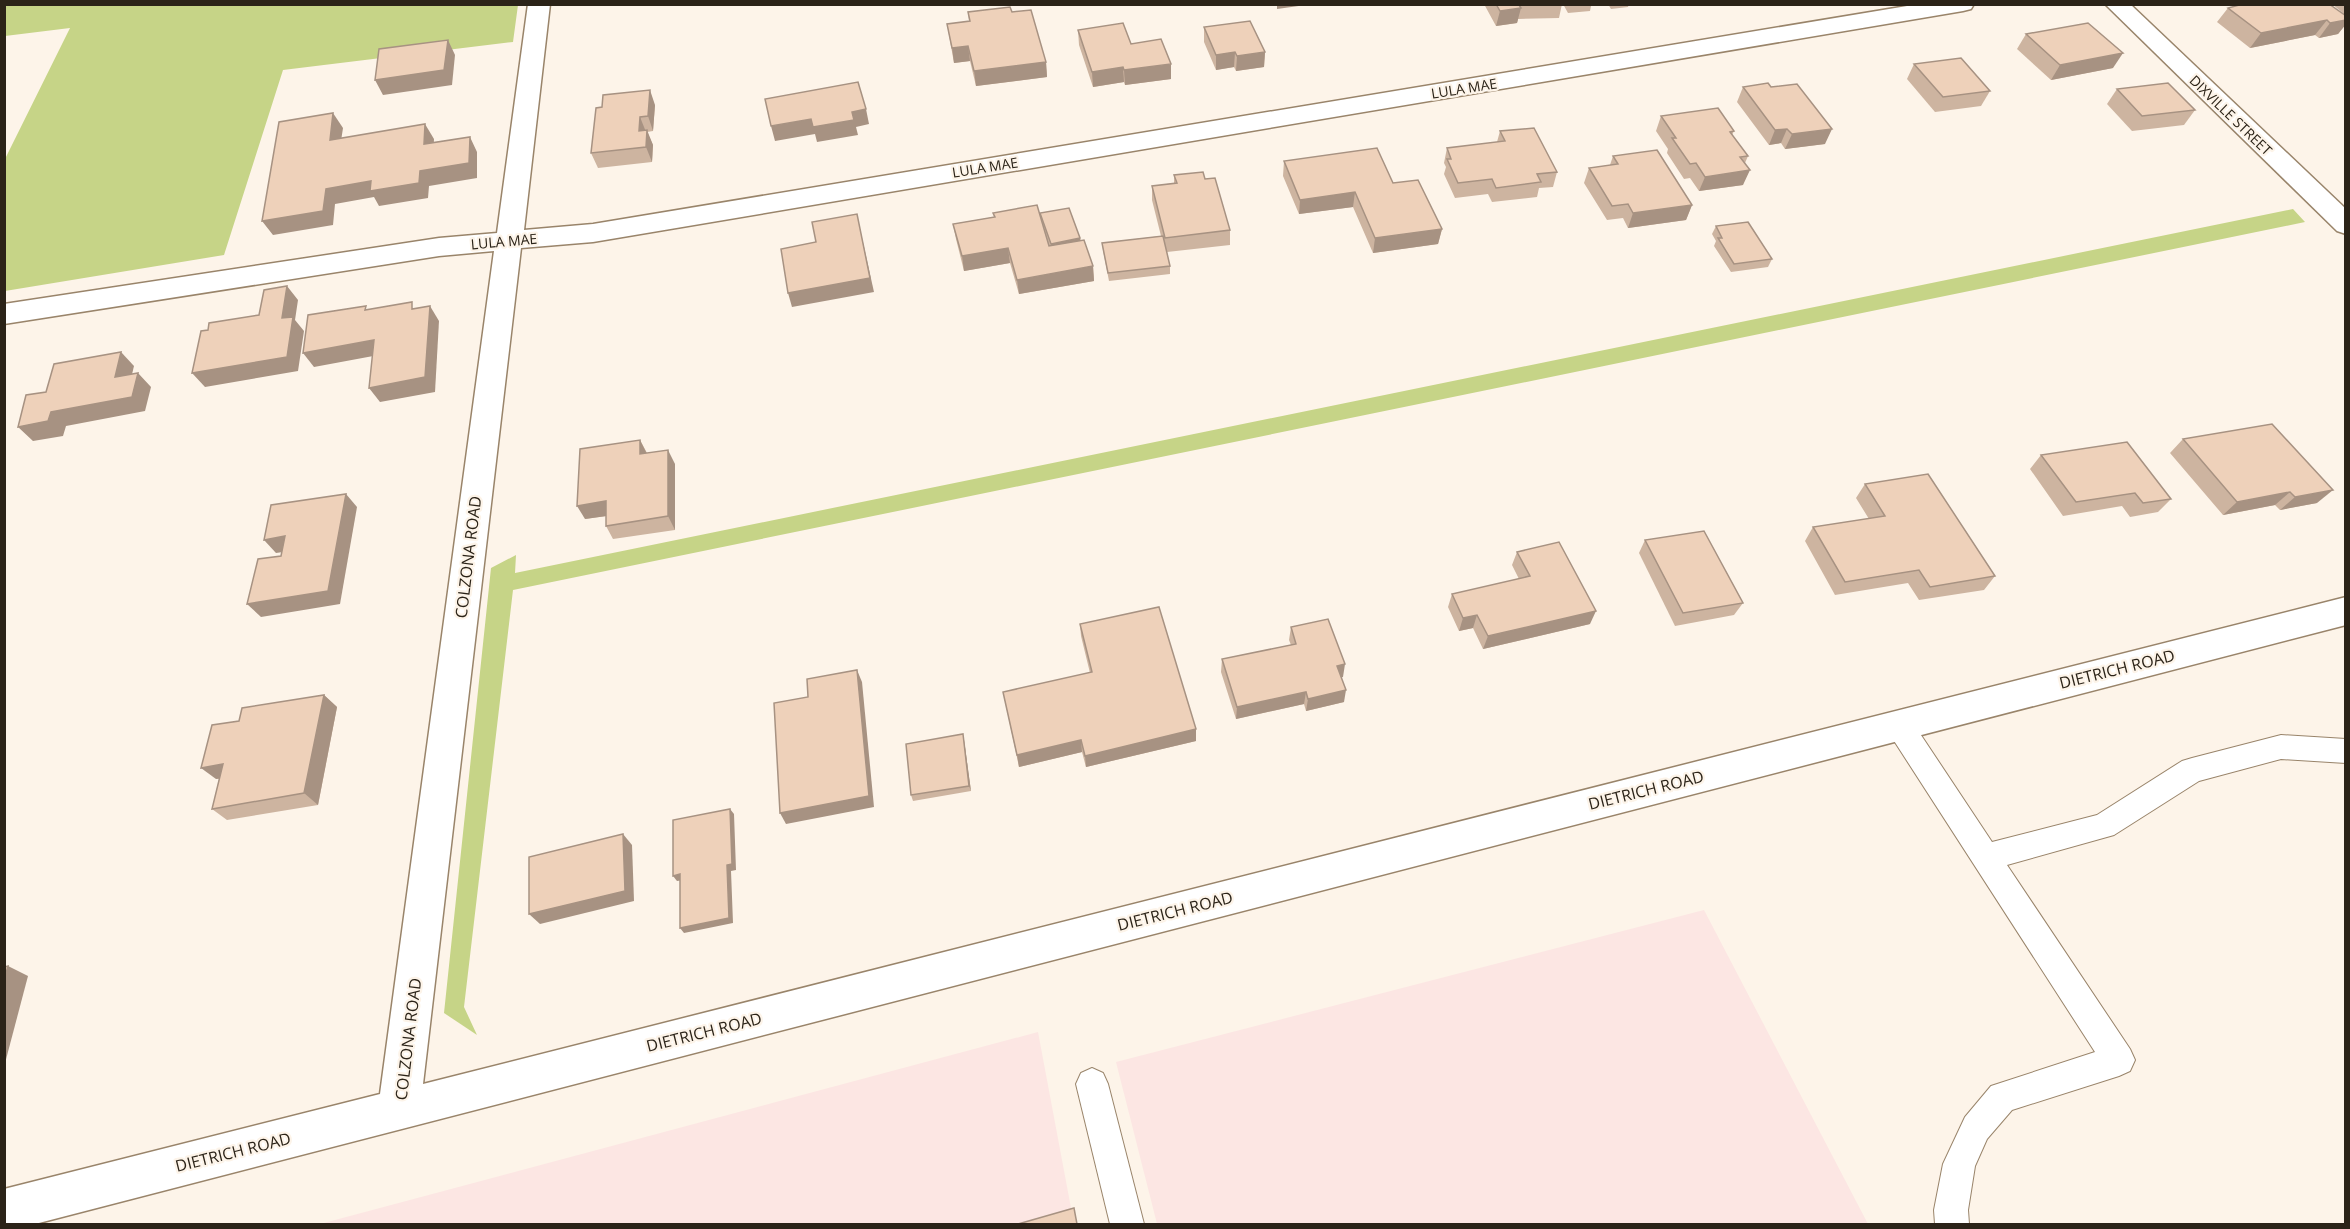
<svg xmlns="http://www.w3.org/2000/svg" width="2350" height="1229" font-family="'Open Sans',sans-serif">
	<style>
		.commercial { fill: #fce6e3 }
		.green { fill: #c6d487 }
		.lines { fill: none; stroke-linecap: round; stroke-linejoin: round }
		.lane-casing { stroke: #99846a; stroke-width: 2 }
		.street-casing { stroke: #99846a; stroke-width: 3 }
		.lane { fill: #fff; fill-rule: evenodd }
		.street { fill: #fff; fill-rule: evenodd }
		.wall { fill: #cdb4a0 }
		.shaded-wall { fill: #a79282 }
		.building { fill: #eed1ba; stroke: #a79282; stroke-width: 1.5 }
		.labels { text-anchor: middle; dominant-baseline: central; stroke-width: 4.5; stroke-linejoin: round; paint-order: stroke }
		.far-street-label { font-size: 14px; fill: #2b2318; stroke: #fdf4e9 }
		.street-label { font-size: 16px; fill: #2b2318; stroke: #fdf4e9 }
	</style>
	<rect width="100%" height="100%" fill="#fdf4e9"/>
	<g class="commercial">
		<path d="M1704,910L1868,1224H1157L1116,1062Z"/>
		<path d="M1038,1032L1074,1224H320Z"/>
	</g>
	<g class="green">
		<path d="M5,5H518L513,42L283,70L224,255L5,291L4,161L70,28L5,36Z"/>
		<path d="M2293,209L2305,222L513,590L464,1007L477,1035L444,1013L491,568L516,555L515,573Z"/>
	</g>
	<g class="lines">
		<defs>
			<g id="lane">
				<path d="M1899,713L1909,717L1992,842L2097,815L2182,761L2192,758L2281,735L2346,739V763L2281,759L2199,781L2114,835L2007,865L2130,1049L2135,1060L2130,1071L2119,1076L2012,1110L1987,1139L1975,1166L1968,1210L1969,1224H1935L1934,1210L1943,1164L1965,1117L1991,1086L2095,1052L1889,733L1886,725L1889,717Z"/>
				<path d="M1092,1068L1103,1073L1108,1084L1144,1224H1110L1076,1084L1081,1073Z"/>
			</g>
			<g id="street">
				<path d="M528,4H550L524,230L593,224L1919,4H1974L1971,9L1963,11L593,242L521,248L423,1084L2346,597V625L35,1224H4V1189L380,1094L494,251L439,256L4,324V304L439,238L497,233Z"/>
				<path d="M2105,4H2130L2346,209V234L2337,231Z"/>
			</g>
		</defs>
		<use href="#lane" class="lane-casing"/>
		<use href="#street" class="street-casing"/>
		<use href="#lane" class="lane"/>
		<use href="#street" class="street"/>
	</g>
	<g class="wall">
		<path d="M1484,4H1562L1559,18L1518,19L1517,23L1496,26Z"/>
		<path d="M1563,4H1601L1591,6L1590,11L1568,13Z"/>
		<path d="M1608,4H1629L1628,7L1611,9Z"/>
		<path d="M2332,4H2346V24L2338,34L2319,38L2315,35L2250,48L2217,22L2228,8L2342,14L2343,13Z"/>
		<path d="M968,12H1012L1046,62L1047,77L976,86L970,61L954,63L947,24L969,21Z"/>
		<path d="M1204,27L1265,52L1264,67L1236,71L1234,67L1216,70L1204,42Z"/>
		<path d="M1078,30L1131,44L1171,79L1125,85L1124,82L1093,87L1079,45Z"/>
		<path d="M2026,34L2113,68L2051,80L2017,49Z"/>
		<path d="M1914,64L1990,91L1981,106L1935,112L1907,79Z"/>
		<path d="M1743,87H1771L1825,144L1785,149L1781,143L1769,145L1737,102Z"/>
		<path d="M2117,89L2195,110L2184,125L2132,131L2107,104Z"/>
		<path d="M655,105L653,131L647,132L653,145L652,162L598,168L591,153Z"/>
		<path d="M1661,116L1734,131L1732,135L1748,156L1745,163L1743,185L1699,191L1690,178L1684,179L1667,153L1668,149L1656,131Z"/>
		<path d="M1500,131L1557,172L1553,187L1539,188L1537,197L1492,202L1488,194L1455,198L1444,174L1446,167L1444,163L1447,148L1497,142Z"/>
		<path d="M1613,156L1692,205L1686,220L1628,228L1623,218L1607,220L1584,183L1589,168L1610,165Z"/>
		<path d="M1284,161L1393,183L1442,229L1438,244L1373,253L1353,207L1299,214L1283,176Z"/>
		<path d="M1174,175L1205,179L1230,230V245L1167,252L1170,266V274L1109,281L1103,250L1102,243L1161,236L1152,200V186L1174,183Z"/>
		<path d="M993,213L1040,217V213L1080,238L1081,241L1093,266L1094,281L1019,294L1010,263L964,271L956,239L953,224L994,217Z"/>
		<path d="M1716,226L1772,259L1768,267L1731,272L1714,246L1716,241L1712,234Z"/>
		<path d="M2183,439L2317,503L2280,510L2275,505L2223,515L2170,453Z"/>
		<path d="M640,440L647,453L675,464V530L613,539L606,526V516L585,519Z"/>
		<path d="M2041,455L2171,499L2158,512L2130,517L2122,506L2063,516L2030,469Z"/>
		<path d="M1865,484L1995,576L1984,590L1919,600L1908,583L1835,595L1805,541L1813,527L1869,519L1856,498Z"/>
		<path d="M1645,540L1743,603L1734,615L1675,626L1639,553Z"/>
		<path d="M1517,552L1590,624L1483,649L1473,628L1459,631L1448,607L1452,594L1519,579L1512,565Z"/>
		<path d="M1080,624L1196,729V741L1086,767L1082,752L1019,767L1003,692L1090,673L1081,636Z"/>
		<path d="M1291,627L1343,677H1341L1344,702L1306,711L1304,704L1236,719L1221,672L1222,659L1291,645L1289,640Z"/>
		<path d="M324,695L337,707L318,805L227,820L212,809L219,779H216L239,721Z"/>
		<path d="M964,740L971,791L913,801L911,795Z"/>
	</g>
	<g class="shaded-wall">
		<path d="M1277,4H1313L1277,9Z"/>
		<path d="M1521,8L1517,23L1496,26L1500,11Z"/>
		<path d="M2327,20L2315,35L2250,48L2261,33Z"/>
		<path d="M2346,20V24L2338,34L2319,38L2330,23Z"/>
		<path d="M448,40L455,55L452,85L383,95L375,80Z"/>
		<path d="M968,46L970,61L954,63L952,48Z"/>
		<path d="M1235,52L1234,67L1216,70V55Z"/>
		<path d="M1265,52L1264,67L1236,71L1237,56Z"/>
		<path d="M2123,53L2113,68L2051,80L2060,65Z"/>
		<path d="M1046,62L1047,77L976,86L974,71Z"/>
		<path d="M1171,64V79L1125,85L1124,70Z"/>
		<path d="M1123,67L1124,82L1093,87L1092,72Z"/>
		<path d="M650,90L655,105L653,131L648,116Z"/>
		<path d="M866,109L869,124L856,127L858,135L817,142L815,134L775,141L771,126Z"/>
		<path d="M333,113L343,128L339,154L330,140Z"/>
		<path d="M640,117L646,132L639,131Z"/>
		<path d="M425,124L434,139L433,159L424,144Z"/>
		<path d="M1787,129L1781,143L1769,145L1775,130Z"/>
		<path d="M1832,129L1825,144L1785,149L1792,134Z"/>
		<path d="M647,130L653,145L652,162L646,147Z"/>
		<path d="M470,137L477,152V178L429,186L428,198L379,206L374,197L335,204L333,225L273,235L262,221L326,189L420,171Z"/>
		<path d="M1750,170L1743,185L1699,191L1705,177Z"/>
		<path d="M1355,192L1353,207L1299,214L1300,200Z"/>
		<path d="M1692,205L1686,220L1628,228L1633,213Z"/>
		<path d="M860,229L874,292L792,307L788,293Z"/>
		<path d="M1442,229L1438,244L1373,253L1375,238Z"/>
		<path d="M1080,238L1081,246L1052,251L1051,244Z"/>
		<path d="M1008,248L1010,263L964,271L962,256Z"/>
		<path d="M1093,266L1094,281L1019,294L1017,280Z"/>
		<path d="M287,286L298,300L295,320L304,331L298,371L205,387L192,373L282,318Z"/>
		<path d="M430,306L439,321L435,392L380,402L369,388Z"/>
		<path d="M374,340L384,354L314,367L303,353Z"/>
		<path d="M121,352L134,366L128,391L115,377Z"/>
		<path d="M138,373L151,387L145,411L66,426L63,436L33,441L18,427Z"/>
		<path d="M640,440L647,454H640Z"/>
		<path d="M668,450L675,464V530L668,516Z"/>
		<path d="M2333,490L2317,503L2280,510L2295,497Z"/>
		<path d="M2290,492L2275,505L2223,515L2237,502Z"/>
		<path d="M346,494L357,507L340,604L261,617L247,604Z"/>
		<path d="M606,501L614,515L585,519L577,506Z"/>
		<path d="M285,536L297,550L276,553L264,540Z"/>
		<path d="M1596,611L1590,624L1483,649L1488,636Z"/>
		<path d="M1477,615L1473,628L1459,631L1463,618Z"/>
		<path d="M1345,664L1343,677L1335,679L1337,666Z"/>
		<path d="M857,670L862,682L874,807L786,824L780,813Z"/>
		<path d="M1346,690L1344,702L1306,711L1308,699Z"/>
		<path d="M1306,692L1304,704L1236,719L1237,707Z"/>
		<path d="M324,695L337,707L318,805L304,793Z"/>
		<path d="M1196,729V741L1086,767L1085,756Z"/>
		<path d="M963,734L964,740L971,791L969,786Z"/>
		<path d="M1081,740L1082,752L1019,767L1017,755Z"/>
		<path d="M223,764L237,775L216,779L201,768Z"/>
		<path d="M730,809L734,814L736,870L731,871L733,923L684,933L680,928L727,865Z"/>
		<path d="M623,834L632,845L634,901L540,924L529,914Z"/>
		<path d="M680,874L684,880L677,881L673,876Z"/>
		<path d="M8,966L28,976L4,1067V980Z"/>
	</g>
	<g class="building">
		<path d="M1496,4H1523L1519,5L1521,8L1500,11Z"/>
		<path d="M2243,4H2329L2346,16V20L2330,23L2327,20L2261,33L2228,8Z"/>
		<path d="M1010,7L1012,12L1031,10L1046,62L974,71L968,46L952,48L947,24L970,21L968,12Z"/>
		<path d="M1250,21L1265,52L1237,56L1235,52L1216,55L1204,27Z"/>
		<path d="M1123,23L1131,44L1161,39L1171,64L1124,70L1123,67L1092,72L1078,30Z"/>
		<path d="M2088,23L2123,53L2060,65L2026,34Z"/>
		<path d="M448,40L444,70L375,80L379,49Z"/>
		<path d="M1961,58L1990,91L1943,97L1914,64Z"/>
		<path d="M858,82L866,109L852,112L854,120L813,127L811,119L771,126L765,99Z"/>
		<path d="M1768,83L1771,87L1797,84L1832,129L1792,134L1787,129L1775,130L1743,87Z"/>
		<path d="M2168,83L2195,110L2142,116L2117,89Z"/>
		<path d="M650,90L648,116L640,117L639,131L647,130L646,147L591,153L596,108L602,107L603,95Z"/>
		<path d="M1718,108L1734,131L1730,132L1748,156L1740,157L1750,170L1705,177L1696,163L1690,164L1672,138H1676L1661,116Z"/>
		<path d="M333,113L330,140L425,124L424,144L470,137L469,163L420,171L419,183L370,191L371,181L326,189L323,211L262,221L279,122Z"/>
		<path d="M1534,128L1557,172L1537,174L1541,182L1496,188L1492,179L1458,183L1447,159H1451L1447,148L1505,141L1500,131Z"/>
		<path d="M1377,148L1393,183L1418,180L1442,229L1375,238L1355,192L1300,200L1284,161Z"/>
		<path d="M1657,150L1692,205L1633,213L1628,204L1612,206L1589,168L1618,164L1613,156Z"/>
		<path d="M1203,172L1205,179L1215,178L1230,230L1165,238L1152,186L1177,183L1174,175Z"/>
		<path d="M1037,205L1049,246L1084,240L1093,266L1017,280L1008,248L962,256L953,224L995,217L993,213Z"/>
		<path d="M1069,208L1080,238L1051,244L1040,213Z"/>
		<path d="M857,214L870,278L788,293L781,249L816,242L812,222Z"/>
		<path d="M1748,222L1772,259L1734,264L1718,238H1722L1716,226Z"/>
		<path d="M1163,236L1170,266L1108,273L1102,243Z"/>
		<path d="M287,286L282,318L293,317L287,357L192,373L201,331L208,330L209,323L259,315L264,290Z"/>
		<path d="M412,302V309L430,306L425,377L369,388L374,340L303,353L308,315L366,306L365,310Z"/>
		<path d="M121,352L115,377L138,373L132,397L51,412L48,421L18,427L26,395L46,392L54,364Z"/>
		<path d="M2272,424L2333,490L2295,497L2290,492L2237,502L2183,439Z"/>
		<path d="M640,440V454L668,450V516L606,526V501L577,506L580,449Z"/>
		<path d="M2127,442L2171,499L2143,503L2135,493L2076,502L2041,455Z"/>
		<path d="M1928,474L1995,576L1930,587L1919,570L1845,582L1813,527L1885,516L1865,484Z"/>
		<path d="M346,494L328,591L247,604L258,559L281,556L285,536L264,540L271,505Z"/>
		<path d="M1704,531L1743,603L1683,613L1645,540Z"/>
		<path d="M1559,542L1596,611L1488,636L1477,615L1463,618L1452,594L1530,576L1517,552Z"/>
		<path d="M1159,607L1196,729L1085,756L1081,740L1017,755L1003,692L1092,672L1080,624Z"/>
		<path d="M1328,619L1345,664L1337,666L1346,690L1308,699L1306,692L1237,707L1222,659L1296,644L1291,627Z"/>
		<path d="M857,670L869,796L780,813L774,703L808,697L807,679Z"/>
		<path d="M324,695L304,793L212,809L223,764L201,768L212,725L239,721L242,708Z"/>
		<path d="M963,734L969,786L911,795L906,744Z"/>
		<path d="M730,809L732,864L727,865L729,918L680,928V874L673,876V820Z"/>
		<path d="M623,834L625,891L529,914V857Z"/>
		<path d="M8,966L4,980V967Z"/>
		<path d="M1074,1208L1077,1224H1018Z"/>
	</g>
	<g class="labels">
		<g class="far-street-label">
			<text transform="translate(1464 88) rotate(-9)">LULA MAE</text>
			<text transform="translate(2231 115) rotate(44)">DIXVILLE STREET</text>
			<text transform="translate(985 167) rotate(-9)">LULA MAE</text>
			<text transform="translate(504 241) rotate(-5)">LULA MAE</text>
		</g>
		<g class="street-label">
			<text transform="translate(468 557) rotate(-83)">COLZONA ROAD</text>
			<text transform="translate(2117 669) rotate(-14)">DIETRICH ROAD</text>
			<text transform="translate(1646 790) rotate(-14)">DIETRICH ROAD</text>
			<text transform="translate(1175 911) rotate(-14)">DIETRICH ROAD</text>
			<text transform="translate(704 1032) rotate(-14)">DIETRICH ROAD</text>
			<text transform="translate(408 1039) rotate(-83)">COLZONA ROAD</text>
			<text transform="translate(233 1152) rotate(-14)">DIETRICH ROAD</text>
		</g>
	</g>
	<rect width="2350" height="1229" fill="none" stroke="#2b2318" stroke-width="12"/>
</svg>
